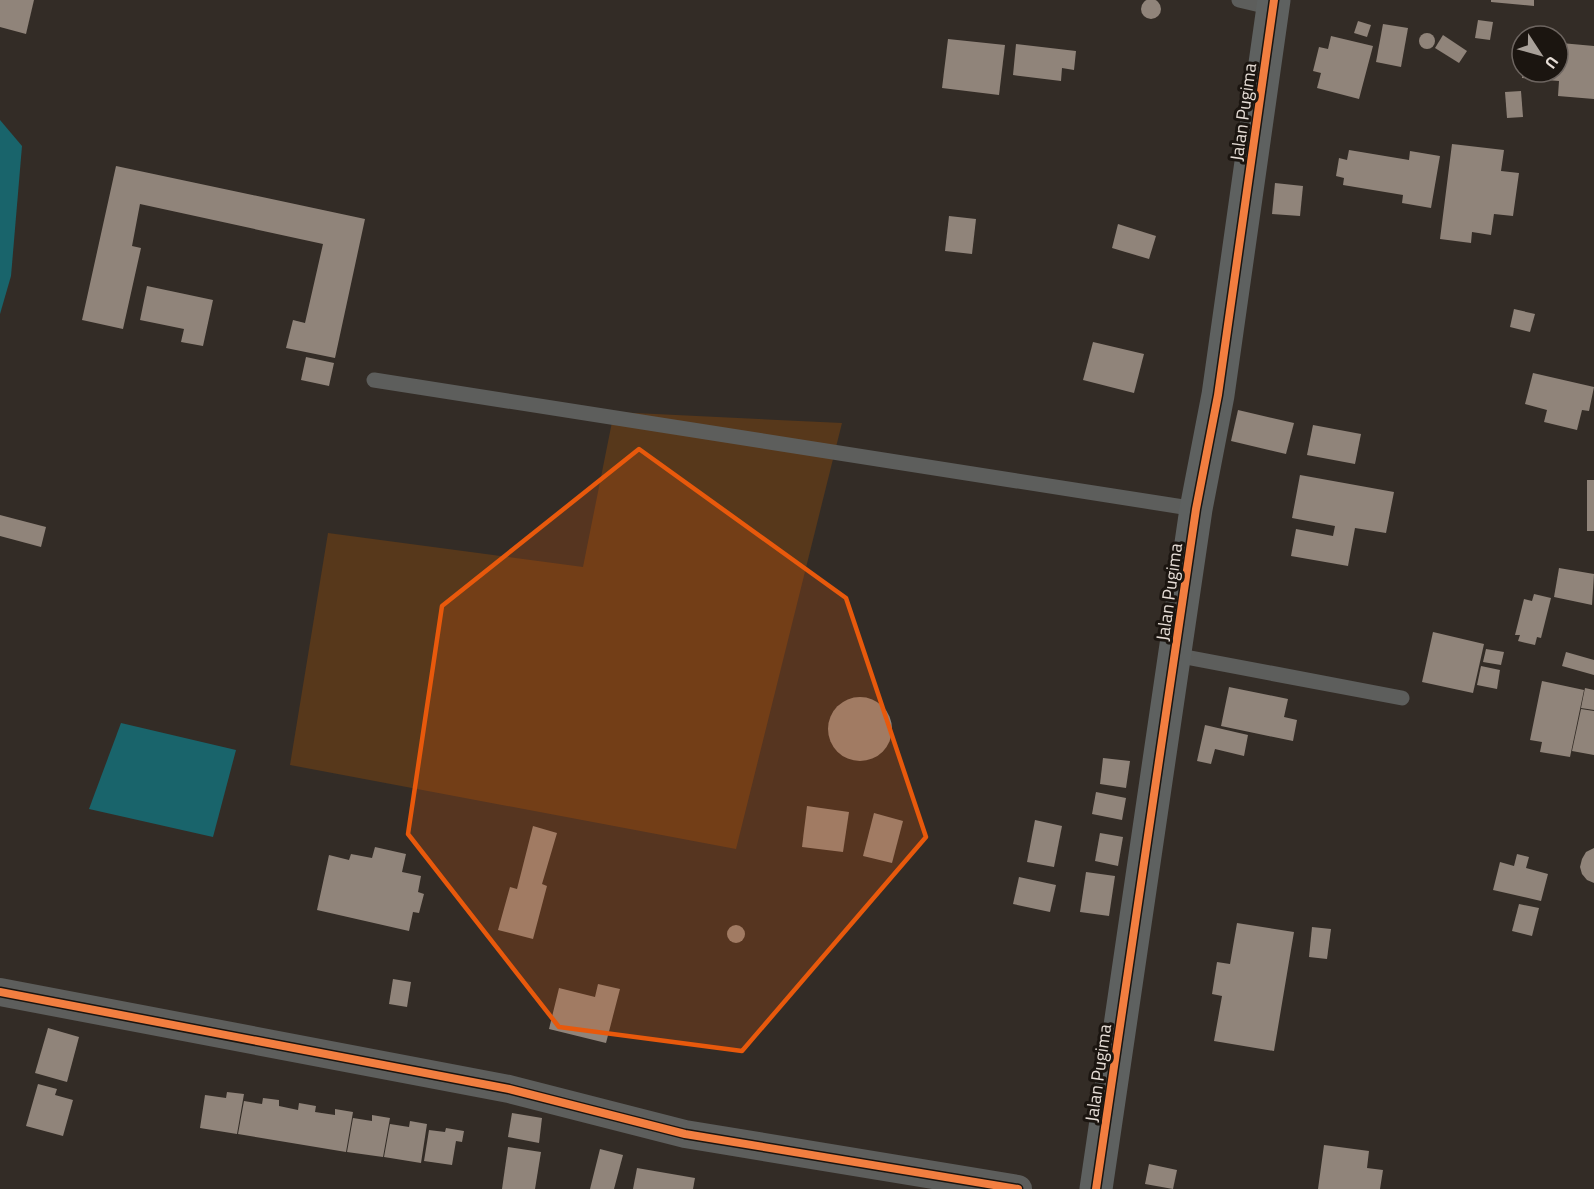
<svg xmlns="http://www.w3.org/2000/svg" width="1594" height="1189" font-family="'Titillium Web',sans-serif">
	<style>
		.green { fill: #57381b }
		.water { fill: #19646b }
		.building { fill: #90847a }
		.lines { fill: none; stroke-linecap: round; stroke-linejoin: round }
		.lane { stroke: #5d5e5c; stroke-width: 15 }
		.street { stroke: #5d5e5c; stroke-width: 28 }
		.secondary { stroke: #5e6160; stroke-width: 33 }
		.cycleway-casing { stroke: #1b1510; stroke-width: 11 }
		.cycleway { stroke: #f27e40; stroke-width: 8 }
		.marked { fill: #e8590c; fill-opacity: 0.2; stroke: #e8590c; stroke-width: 4.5; stroke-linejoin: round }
		.labels { text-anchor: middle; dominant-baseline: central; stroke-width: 6; stroke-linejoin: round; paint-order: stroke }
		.street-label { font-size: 18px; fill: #e7ded7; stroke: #1b1510 }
	</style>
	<rect width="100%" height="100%" fill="#332c26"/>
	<path class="green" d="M614,412L842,423L736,849L290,765L328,533L583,567Z"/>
	<g class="water">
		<path d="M0,120L22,146L11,276L0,314Z"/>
		<path d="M121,723L236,750L213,837L89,809Z"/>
	</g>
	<g class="building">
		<circle cx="1151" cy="9" r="10"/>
		<path d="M0,0H34L26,34L0,27Z"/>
		<path d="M1491,0H1534V6L1491,2Z"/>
		<path d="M1478,20L1493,22L1490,40L1475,38Z"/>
		<path d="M1358,21L1371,25L1367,37L1354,33Z"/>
		<path d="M1383,24L1408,28L1401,67L1376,62Z"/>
		<circle cx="1427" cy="41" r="8"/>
		<path d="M1443,35L1467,51L1459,63L1435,48Z"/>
		<path d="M1558,35L1562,36L1561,43L1594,46V99L1558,96L1559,81L1522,78V72H1558Z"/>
		<path d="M1331,36L1373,46L1359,99L1317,88L1321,73L1313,71L1319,47L1328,49Z"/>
		<path d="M948,39L1005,45L999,95L942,88Z"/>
		<path d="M1016,44L1076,51L1074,70L1062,68L1061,81L1013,75Z"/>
		<path d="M1521,91L1523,117L1507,118L1505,92Z"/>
		<path d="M1452,144L1504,150L1501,171L1519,173L1513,216L1494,214L1491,235L1472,232L1471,243L1440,239Z"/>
		<path d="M1349,150L1409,160L1410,151L1440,156L1431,208L1402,203L1403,195L1343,185L1344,178L1336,176L1339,158L1347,160Z"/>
		<path d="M116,166L365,219L335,358L286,348L293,320L305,323L323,244L140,204L132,246L141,248L123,329L82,320Z"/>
		<path d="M1275,183L1303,186L1300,216L1272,214Z"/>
		<path d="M949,216L976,219L972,254L945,251Z"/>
		<path d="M1118,224L1156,236L1149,259L1112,248Z"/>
		<path d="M147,286L213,300L203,346L181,342L184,329L140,320Z"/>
		<path d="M1514,309L1535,314L1530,332L1510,327Z"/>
		<path d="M1093,342L1144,354L1134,393L1083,380Z"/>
		<path d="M306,357L334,363L329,386L301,380Z"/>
		<path d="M1533,373L1594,387L1589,411L1582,410L1577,430L1544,422L1547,410L1525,404Z"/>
		<path d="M1238,410L1294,423L1286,454L1231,441Z"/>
		<path d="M1313,425L1361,434L1355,464L1307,455Z"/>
		<path d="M1300,475L1394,492L1386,533L1355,528L1348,566L1291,556L1296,529L1333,536L1335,526L1292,518Z"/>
		<rect x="1587" y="480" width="7" height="51"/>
		<path d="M0,515L46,527L41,547L0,536Z"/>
		<path d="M1559,568L1594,574L1592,605L1554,597Z"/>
		<path d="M1534,594L1551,598L1541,638L1537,637L1535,645L1518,641L1520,635H1515L1524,599L1532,601Z"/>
		<path d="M1433,632L1484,644L1473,693L1422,682Z"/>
		<path d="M1486,649L1504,652L1501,665L1483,662Z"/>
		<path d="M1566,652L1594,660V675L1562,666Z"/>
		<path d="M1481,666L1500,670L1497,689L1477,685Z"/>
		<path d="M1542,681L1584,690L1570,757L1540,752L1542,742L1530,740Z"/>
		<path d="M1229,687L1288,699L1284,717L1297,720L1293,741L1221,726Z"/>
		<path d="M1585,688L1594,690V710L1581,708Z"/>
		<circle cx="860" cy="729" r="32"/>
		<path d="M1581,709L1594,711V755L1572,751Z"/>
		<path d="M1205,725L1248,735L1244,756L1215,749L1211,764L1197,761Z"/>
		<path d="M1103,758L1130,761L1126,788L1100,784Z"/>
		<path d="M1096,792L1126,798L1122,820L1092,814Z"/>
		<path d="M807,806L849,812L843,852L802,847Z"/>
		<path d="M874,813L903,821L892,863L863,856Z"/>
		<path d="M1035,820L1062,826L1054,867L1027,862Z"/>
		<path d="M533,826L557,833L542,884L547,886L533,939L498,930L510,887L517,889Z"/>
		<path d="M1100,833L1123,837L1118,866L1095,861Z"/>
		<path d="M375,847L406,854L402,872L421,876L418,892L424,894L419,913L413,912L409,931L317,910L329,855L349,860L351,854L372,858Z"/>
		<path d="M1594,848V883L1587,880L1582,874L1580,867L1582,859L1586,852Z"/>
		<path d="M1517,854L1529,857L1526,868L1548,874L1541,901L1493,890L1500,862L1514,866Z"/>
		<path d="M1086,872L1115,876L1109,916L1080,912Z"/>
		<path d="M1019,877L1056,885L1050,912L1013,904Z"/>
		<path d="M1519,904L1539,908L1532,936L1512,931Z"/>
		<path d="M1237,923L1294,932L1274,1051L1214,1041L1222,996L1212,994L1217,962L1230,964Z"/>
		<circle cx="736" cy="934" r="9"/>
		<path d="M1312,927L1331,929L1327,959L1309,957Z"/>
		<path d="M393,979L411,982L407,1007L389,1004Z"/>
		<path d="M598,984L620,989L606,1043L549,1029L559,988L595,997Z"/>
		<path d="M48,1028L79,1037L67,1082L35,1073Z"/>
		<path d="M38,1084L57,1089L55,1095L73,1100L63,1136L26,1126Z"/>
		<path d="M227,1092L244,1094L237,1134L200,1128L205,1095L226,1098Z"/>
		<path d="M263,1098L279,1100V1106L298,1110L299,1103L316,1106L315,1112L335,1115V1109L353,1112L346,1152L238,1134L244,1101L262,1104Z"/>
		<path d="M512,1113L542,1118L539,1143L508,1137Z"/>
		<path d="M372,1115L390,1118L383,1157L347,1152L353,1118L372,1121Z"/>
		<path d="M410,1121L427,1124L421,1163L384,1157L390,1124L409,1127Z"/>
		<path d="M446,1128L464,1131L462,1142L456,1141L452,1165L424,1161L429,1130L445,1132Z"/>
		<path d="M1324,1145L1369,1151L1367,1168L1383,1170L1380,1189H1318Z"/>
		<path d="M508,1147L541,1152L535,1189H502Z"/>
		<path d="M600,1149L623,1155L614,1189H590Z"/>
		<path d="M1149,1164L1177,1170L1173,1189L1145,1184Z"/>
		<path d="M637,1168L695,1178L693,1189H633Z"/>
	</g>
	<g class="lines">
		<g class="lane">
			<path d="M1239,0L1273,8"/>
			<path d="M374,380L1196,509"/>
			<path d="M1175,655L1402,698"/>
		</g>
		<path class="street" d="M0,992L509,1089L685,1134L1018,1189"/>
		<path class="secondary" d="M1096,1189L1196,509L1218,395L1274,0"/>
		<defs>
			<g id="cycleway">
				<path d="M0,992L509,1089L685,1134L1018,1189"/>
				<path d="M1096,1189L1196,509L1218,395L1274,0"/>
			</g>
		</defs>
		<use href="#cycleway" class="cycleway-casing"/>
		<use href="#cycleway" class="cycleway"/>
	</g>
	<path class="marked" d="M639,449L846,598L926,837L742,1051L559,1027L408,834L442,606Z"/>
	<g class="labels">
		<g class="street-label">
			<text transform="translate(1243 112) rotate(-82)">Jalan Pugima</text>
			<text transform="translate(1169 592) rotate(-82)">Jalan Pugima</text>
			<text transform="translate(1098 1073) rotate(-82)">Jalan Pugima</text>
		</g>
	</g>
	<g transform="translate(1540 54) rotate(126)"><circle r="28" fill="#1b1510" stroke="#6d6560" stroke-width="1.5"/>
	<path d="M0-4.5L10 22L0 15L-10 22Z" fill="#a8a099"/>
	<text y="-9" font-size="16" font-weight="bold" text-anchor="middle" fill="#e7ded7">U</text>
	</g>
</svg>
